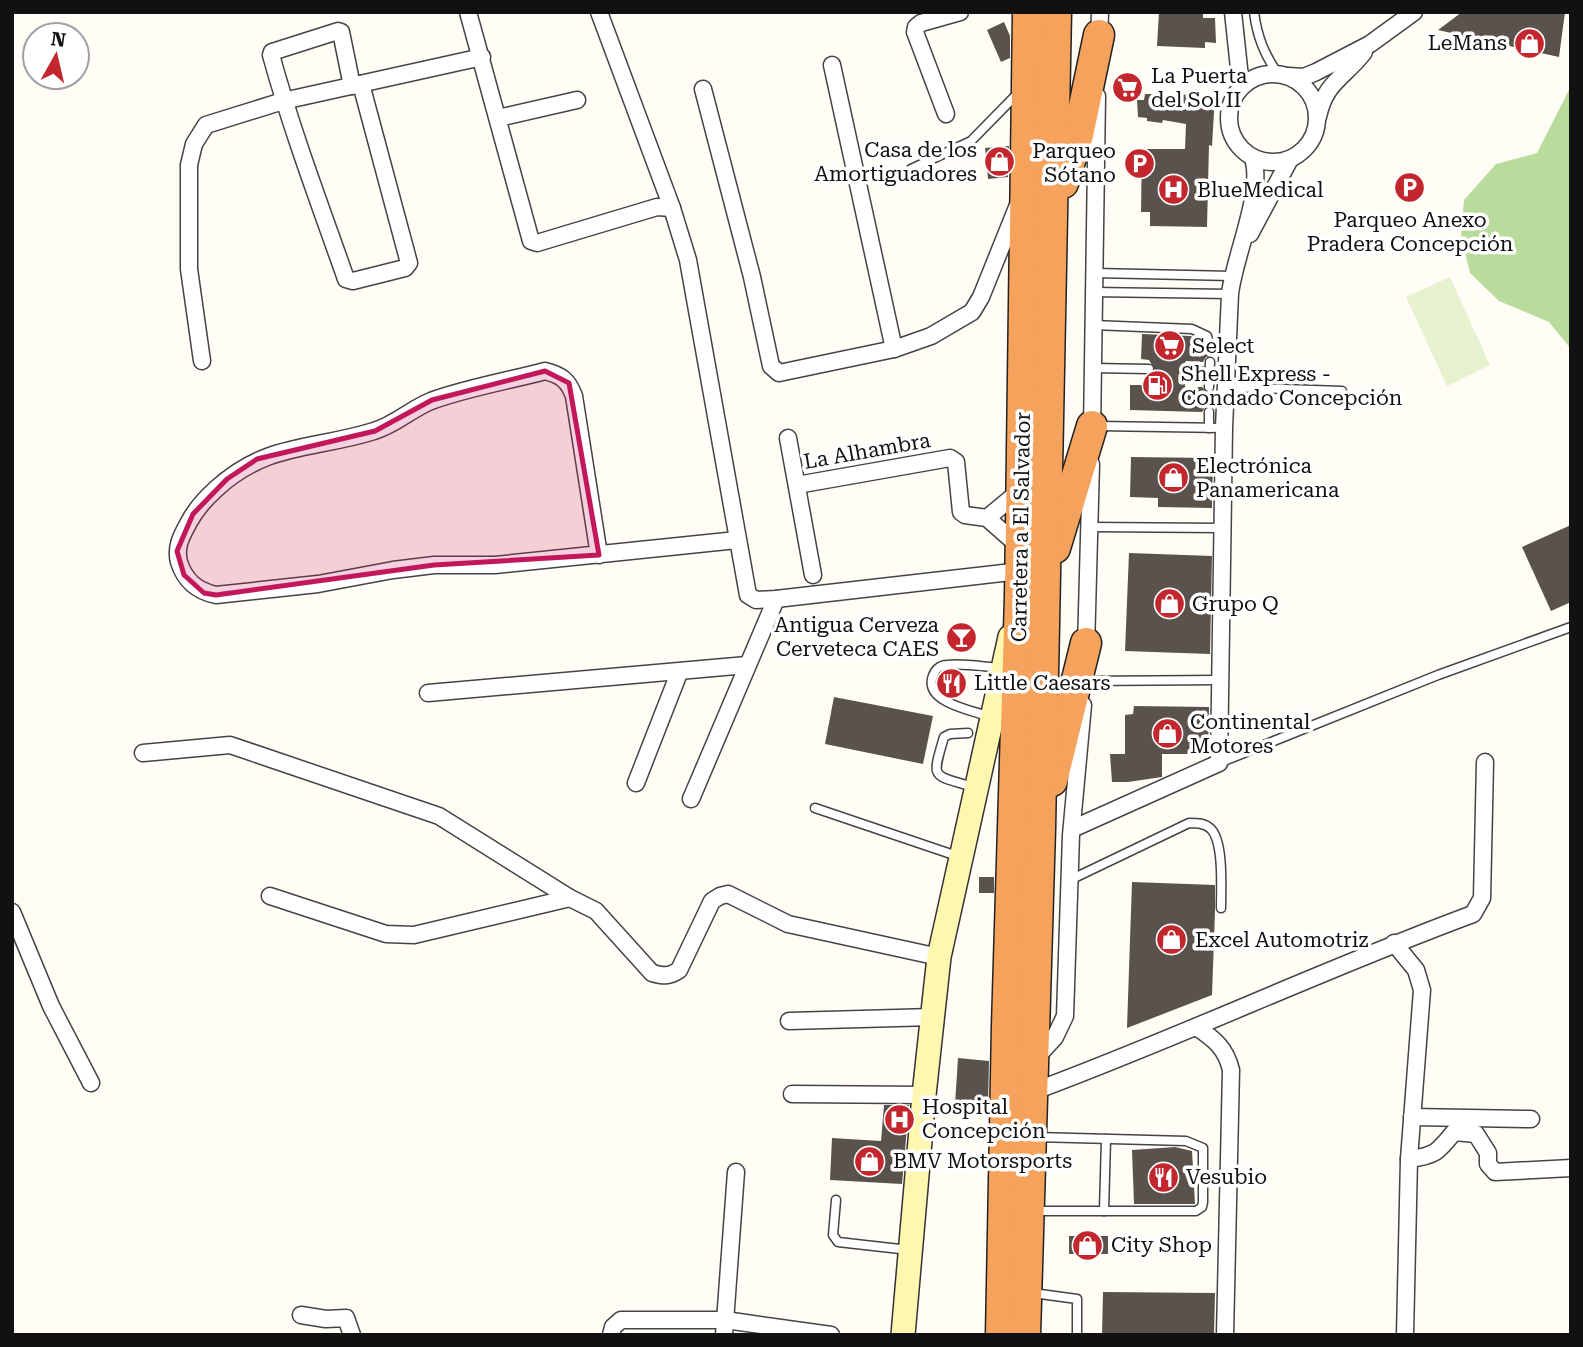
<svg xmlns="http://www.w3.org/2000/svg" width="1583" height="1347" font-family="'Roboto Serif',serif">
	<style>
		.forest { fill: #b9dc9c }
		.pitch { fill: #e6f2cf }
		.building { fill: #5a524d }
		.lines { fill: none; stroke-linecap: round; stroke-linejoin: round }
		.lane-casing { stroke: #444; stroke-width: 11 }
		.street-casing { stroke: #444; stroke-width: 19 }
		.secondary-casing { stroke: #333; stroke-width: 26 }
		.highway-casing { stroke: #222; stroke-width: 33 }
		.lane { stroke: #fff; stroke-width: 8 }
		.street { stroke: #fff; stroke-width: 16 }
		.secondary { stroke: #fff6b0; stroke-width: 23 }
		.highway { stroke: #f5a25d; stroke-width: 30 }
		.marked { fill: #c2185b; fill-opacity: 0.2; stroke: #c2185b; stroke-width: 5; stroke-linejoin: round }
		.labels { text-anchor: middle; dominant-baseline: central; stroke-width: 7; stroke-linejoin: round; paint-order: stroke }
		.poi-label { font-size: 21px; fill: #111; stroke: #fff; text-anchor: start }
		.street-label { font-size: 21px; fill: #111; stroke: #fff }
	</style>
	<rect width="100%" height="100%" fill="#fffdf5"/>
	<path class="forest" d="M1571,86V349L1549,322L1499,301L1470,273L1461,236L1464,200L1496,164L1537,153Z"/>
	<path class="pitch" d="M1450,277L1490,365L1447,386L1406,297Z"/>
	<g class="building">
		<path d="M1159,12H1203V18H1215L1216,43L1205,42V48L1157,46Z"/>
		<path d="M1462,12H1565L1559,57L1438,30Z"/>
		<path d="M1004,22L1010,36V58L1001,62L987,30Z"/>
		<path d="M1145,94L1215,95L1212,146L1209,145L1207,227L1150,226V212H1141L1142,149H1185L1186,124L1163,120L1162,123L1147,121V118L1138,117L1137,100H1144Z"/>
		<path d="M1009,146L1008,177L988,179L985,148Z"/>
		<path d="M1142,334L1190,336L1197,338L1196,346H1203L1206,352L1212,353V356L1206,357L1203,362L1186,361L1180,371L1186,378L1185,387H1202L1208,393L1214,390V408L1206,406L1202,412L1130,410V385H1148V376L1153,374L1155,370L1149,360L1141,359Z"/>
		<path d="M1131,457L1213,458L1212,508L1158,507V498L1130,497Z"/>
		<path d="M1571,525V602L1551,611L1522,547Z"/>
		<path d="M1129,553L1212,556L1210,654L1125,651Z"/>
		<path d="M834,697L933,716L923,764L825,744Z"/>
		<path d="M1134,706L1209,707L1208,754H1162V777L1128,782H1112L1110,754H1125V715L1133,714Z"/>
		<rect x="979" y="877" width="15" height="16"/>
		<path d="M1132,882L1215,885V911L1212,995L1127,1028Z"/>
		<path d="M958,1058L989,1061L988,1108L955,1105Z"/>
		<path d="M884,1105H909L902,1184L830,1180L832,1138L881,1141Z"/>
		<path d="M1175,1147L1192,1151L1195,1204H1134L1132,1150Z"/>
		<rect x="1069" y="1236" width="39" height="18"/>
		<path d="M1103,1292L1215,1293L1214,1335H1102Z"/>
	</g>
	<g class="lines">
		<defs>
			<g id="lane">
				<path d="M1254,12C1257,36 1264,54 1278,74"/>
				<path d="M911,169L971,141L1019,92"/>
				<path d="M1095,273L1232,276"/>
				<path d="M1093,292L1230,294"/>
				<path d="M1093,325L1192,329L1207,336L1210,347"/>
				<path d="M1092,368L1149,369"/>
				<path d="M1186,371L1210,372"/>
				<path d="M1209,387L1210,362"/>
				<path d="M1226,387L1342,391"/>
				<path d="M1098,426L1224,428"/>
				<path d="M1209,428V412"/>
				<path d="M1089,527L1222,528"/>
				<path d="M1085,681L1220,680"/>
				<path d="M991,717C974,711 927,703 932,679C934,671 939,665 947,665C964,663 984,667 1002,668"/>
				<path d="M968,733L950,734L944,737C931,781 932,774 973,787"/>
				<path d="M1219,763L1438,675L1571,627"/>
				<path d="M815,808L960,857"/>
				<path d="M1070,880L1189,823C1197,823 1205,823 1211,829C1224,843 1221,889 1221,908"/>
				<path d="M1036,1137L1186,1141L1203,1148V1202L1202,1207L1196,1211H1036"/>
				<path d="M836,1200L833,1235L838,1242L909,1250"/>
				<path d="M1104,1211L1106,1139"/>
				<path d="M1033,1293L1077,1299V1335"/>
			</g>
			<g id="street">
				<path d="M468,12L531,241L537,243L657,207L672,208"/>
				<path d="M599,12L672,208L688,260L748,595L756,600L776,599L1020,571"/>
				<path d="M1233,12L1241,87"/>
				<path d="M1099,42L1100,12"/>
				<path d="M832,65L894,349"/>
				<circle cx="1273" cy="118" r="44"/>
				<path d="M1288,76L1304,77L1316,72L1370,44L1414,12"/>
				<path d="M352,86L341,32L338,31L272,52L271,55C292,131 320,205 346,279L353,281L405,268L409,263L361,84"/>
				<path d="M703,89L752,277L771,366L779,373L894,349L914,342L931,336L972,312L981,297L1018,205"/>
				<path d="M946,114L915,32L916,27L921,23L960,12"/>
				<path d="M1318,117C1325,82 1344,78 1364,52"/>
				<path d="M498,118L577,100"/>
				<path d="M1250,234L1290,159"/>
				<path d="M202,361L189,269V165L194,144L206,125L283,101L482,57"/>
				<path d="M1092,431L1097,96"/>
				<path d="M788,438L813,575"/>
				<path d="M797,485L950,458L956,462L961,512L965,515L987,518L1020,547"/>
				<path d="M987,518L1022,489"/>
				<path d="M599,555L574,396C568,380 561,375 545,371C508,381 466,388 431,401C411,409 395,425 374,431C314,450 267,442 216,489C206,498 196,509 189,522C182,535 175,546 179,562C185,581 197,591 216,595L318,584L393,570L434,565H495L737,540"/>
				<path d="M1086,648L1091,464"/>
				<path d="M428,693L747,665"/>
				<path d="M143,753L230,745L439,816L570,898L596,911L652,973C663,976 669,977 679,970L712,901L720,896L728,894L788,924L939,957"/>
				<path d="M636,783L679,673"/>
				<path d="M691,799L776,599"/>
				<path d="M1072,829L1219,763L1224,428L1230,294C1234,257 1264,192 1253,158"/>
				<path d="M270,896L386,934L414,935L570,898"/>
				<path d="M12,912L51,1006L91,1083"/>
				<path d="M1394,943L1416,970L1422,990L1409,1159L1405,1335"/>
				<path d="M789,1021L933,1017"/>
				<path d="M1196,1027C1215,1039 1226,1049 1231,1070L1225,1335"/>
				<path d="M1034,1060L1055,1037L1065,1016L1071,835L1083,705"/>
				<path d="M1032,1092C1181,1037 1324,969 1473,914L1482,898L1485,762"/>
				<path d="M792,1094L924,1095"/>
				<path d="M1412,1117L1531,1119"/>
				<path d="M1409,1159C1435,1156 1438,1152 1454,1132L1476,1134L1488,1153V1164L1495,1172L1571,1168"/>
				<path d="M301,1315L326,1319L346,1318L352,1335"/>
				<path d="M611,1335L613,1327L621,1320H725L831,1335"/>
				<path d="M724,1335L736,1172"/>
			</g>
			<path id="secondary" d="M903,1335L924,1095L939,957L1010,637"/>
			<g id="highway">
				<path d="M1063,183L1078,135L1099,35"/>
				<path d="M1055,548L1092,426"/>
				<path d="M1052,781L1086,643"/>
				<path d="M1001,1335L1007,1026L1020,596L1028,12"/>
				<path d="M1025,1335L1040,829L1056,12"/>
			</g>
		</defs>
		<use href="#lane" class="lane-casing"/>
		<use href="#street" class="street-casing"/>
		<use href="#secondary" class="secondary-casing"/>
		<use href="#highway" class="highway-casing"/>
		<use href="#lane" class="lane"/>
		<use href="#street" class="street"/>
		<use href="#secondary" class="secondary"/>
		<use href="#highway" class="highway"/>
	</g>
	<path class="marked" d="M545,371L569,383L599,555L434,565L216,595L204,593L184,575L177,551L193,514L227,479L257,459L375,431L432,400Z"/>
	<defs>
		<symbol id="shop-disc" viewBox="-11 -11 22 22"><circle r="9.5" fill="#c4262e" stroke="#fff"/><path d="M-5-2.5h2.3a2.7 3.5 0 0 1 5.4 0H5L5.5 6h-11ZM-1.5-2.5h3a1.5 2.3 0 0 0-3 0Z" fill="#fff"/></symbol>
		<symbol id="supermarket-disc" viewBox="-11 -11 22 22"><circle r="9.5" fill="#c4262e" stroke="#fff"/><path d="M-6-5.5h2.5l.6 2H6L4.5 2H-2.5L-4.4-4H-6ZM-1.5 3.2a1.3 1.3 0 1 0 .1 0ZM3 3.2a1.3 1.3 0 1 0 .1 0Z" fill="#fff"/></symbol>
		<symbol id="parking-disc" viewBox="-11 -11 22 22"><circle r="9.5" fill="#c4262e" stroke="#fff"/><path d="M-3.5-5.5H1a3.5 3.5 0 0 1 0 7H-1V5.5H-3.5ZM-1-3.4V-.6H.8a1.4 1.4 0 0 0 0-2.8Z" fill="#fff"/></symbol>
		<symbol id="hospital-disc" viewBox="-11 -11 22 22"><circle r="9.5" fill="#c4262e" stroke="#fff"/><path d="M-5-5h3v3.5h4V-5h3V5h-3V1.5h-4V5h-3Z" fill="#fff"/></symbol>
		<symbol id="fuel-disc" viewBox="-11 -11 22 22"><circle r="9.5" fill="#c4262e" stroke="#fff"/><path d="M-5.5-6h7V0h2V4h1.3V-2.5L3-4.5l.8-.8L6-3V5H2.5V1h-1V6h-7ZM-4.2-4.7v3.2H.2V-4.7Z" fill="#fff"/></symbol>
		<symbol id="bar-disc" viewBox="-11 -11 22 22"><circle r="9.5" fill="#c4262e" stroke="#fff"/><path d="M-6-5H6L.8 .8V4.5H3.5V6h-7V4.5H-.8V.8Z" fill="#fff"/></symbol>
		<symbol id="restaurant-disc" viewBox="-11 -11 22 22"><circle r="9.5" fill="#c4262e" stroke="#fff"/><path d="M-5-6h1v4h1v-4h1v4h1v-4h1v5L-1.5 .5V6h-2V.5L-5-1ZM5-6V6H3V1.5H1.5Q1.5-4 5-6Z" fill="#fff"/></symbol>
	</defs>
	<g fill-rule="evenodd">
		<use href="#shop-disc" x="1512" y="26" width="35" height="35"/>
		<use href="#supermarket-disc" x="1110" y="70" width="35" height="35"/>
		<use href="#shop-disc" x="982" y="144" width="35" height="35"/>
		<use href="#parking-disc" x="1122" y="146" width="35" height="35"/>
		<use href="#parking-disc" x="1392" y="170" width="35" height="35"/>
		<use href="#hospital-disc" x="1156" y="172" width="35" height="35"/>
		<use href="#supermarket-disc" x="1152" y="328" width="35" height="35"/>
		<use href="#fuel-disc" x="1140" y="368" width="35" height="35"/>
		<use href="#shop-disc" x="1156" y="460" width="35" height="35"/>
		<use href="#shop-disc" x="1152" y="586" width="35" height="35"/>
		<use href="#bar-disc" x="944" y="620" width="35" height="35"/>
		<use href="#restaurant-disc" x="934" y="666" width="35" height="35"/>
		<use href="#shop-disc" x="1150" y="716" width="35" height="35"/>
		<use href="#shop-disc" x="1154" y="922" width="35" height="35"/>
		<use href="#hospital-disc" x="882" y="1102" width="35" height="35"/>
		<use href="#shop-disc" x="852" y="1144" width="35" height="35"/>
		<use href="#restaurant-disc" x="1146" y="1160" width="35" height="35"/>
		<use href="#shop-disc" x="1070" y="1228" width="35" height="35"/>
	</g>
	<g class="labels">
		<g class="poi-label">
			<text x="1507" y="43" text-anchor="end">LeMans</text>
			<text x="1151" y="76">La Puerta<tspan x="1151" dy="24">del Sol II</tspan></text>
			<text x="977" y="150" text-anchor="end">Casa de los<tspan x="977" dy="24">Amortiguadores</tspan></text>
			<text x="1116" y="151" text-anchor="end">Parqueo<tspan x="1116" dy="24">Sótano</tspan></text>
			<text x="1197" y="190">BlueMedical</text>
			<text x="1410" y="220" text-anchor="middle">Parqueo Anexo<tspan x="1410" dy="24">Pradera Concepción</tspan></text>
			<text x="1192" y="346">Select</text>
			<text x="1181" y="374">Shell Express -<tspan x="1181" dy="24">Condado Concepción</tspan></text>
			<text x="1196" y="466">Electrónica<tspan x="1196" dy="24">Panamericana</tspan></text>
			<text x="1192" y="604">Grupo Q</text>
			<text x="939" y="625" text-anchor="end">Antigua Cerveza<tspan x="939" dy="24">Cerveteca CAES</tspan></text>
			<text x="974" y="683">Little Caesars</text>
			<text x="1190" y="722">Continental<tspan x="1190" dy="24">Motores</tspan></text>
			<text x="1195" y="940">Excel Automotriz</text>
			<text x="922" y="1107">Hospital<tspan x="922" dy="24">Concepción</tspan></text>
			<text x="893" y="1161">BMV Motorsports</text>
			<text x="1186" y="1177">Vesubio</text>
			<text x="1111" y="1245">City Shop</text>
		</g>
		<g class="street-label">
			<text transform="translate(867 451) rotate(-10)">La Alhambra</text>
			<text transform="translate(1021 527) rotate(-89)">Carretera a El Salvador</text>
		</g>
	</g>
	<rect width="1583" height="1347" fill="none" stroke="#111111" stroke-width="28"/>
	<g transform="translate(56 56) rotate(8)"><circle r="33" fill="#ffffff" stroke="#a0a0a0" stroke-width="2"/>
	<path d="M0-5L12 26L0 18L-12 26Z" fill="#c4262e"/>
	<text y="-10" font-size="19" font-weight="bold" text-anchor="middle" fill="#111111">N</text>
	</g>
</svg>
